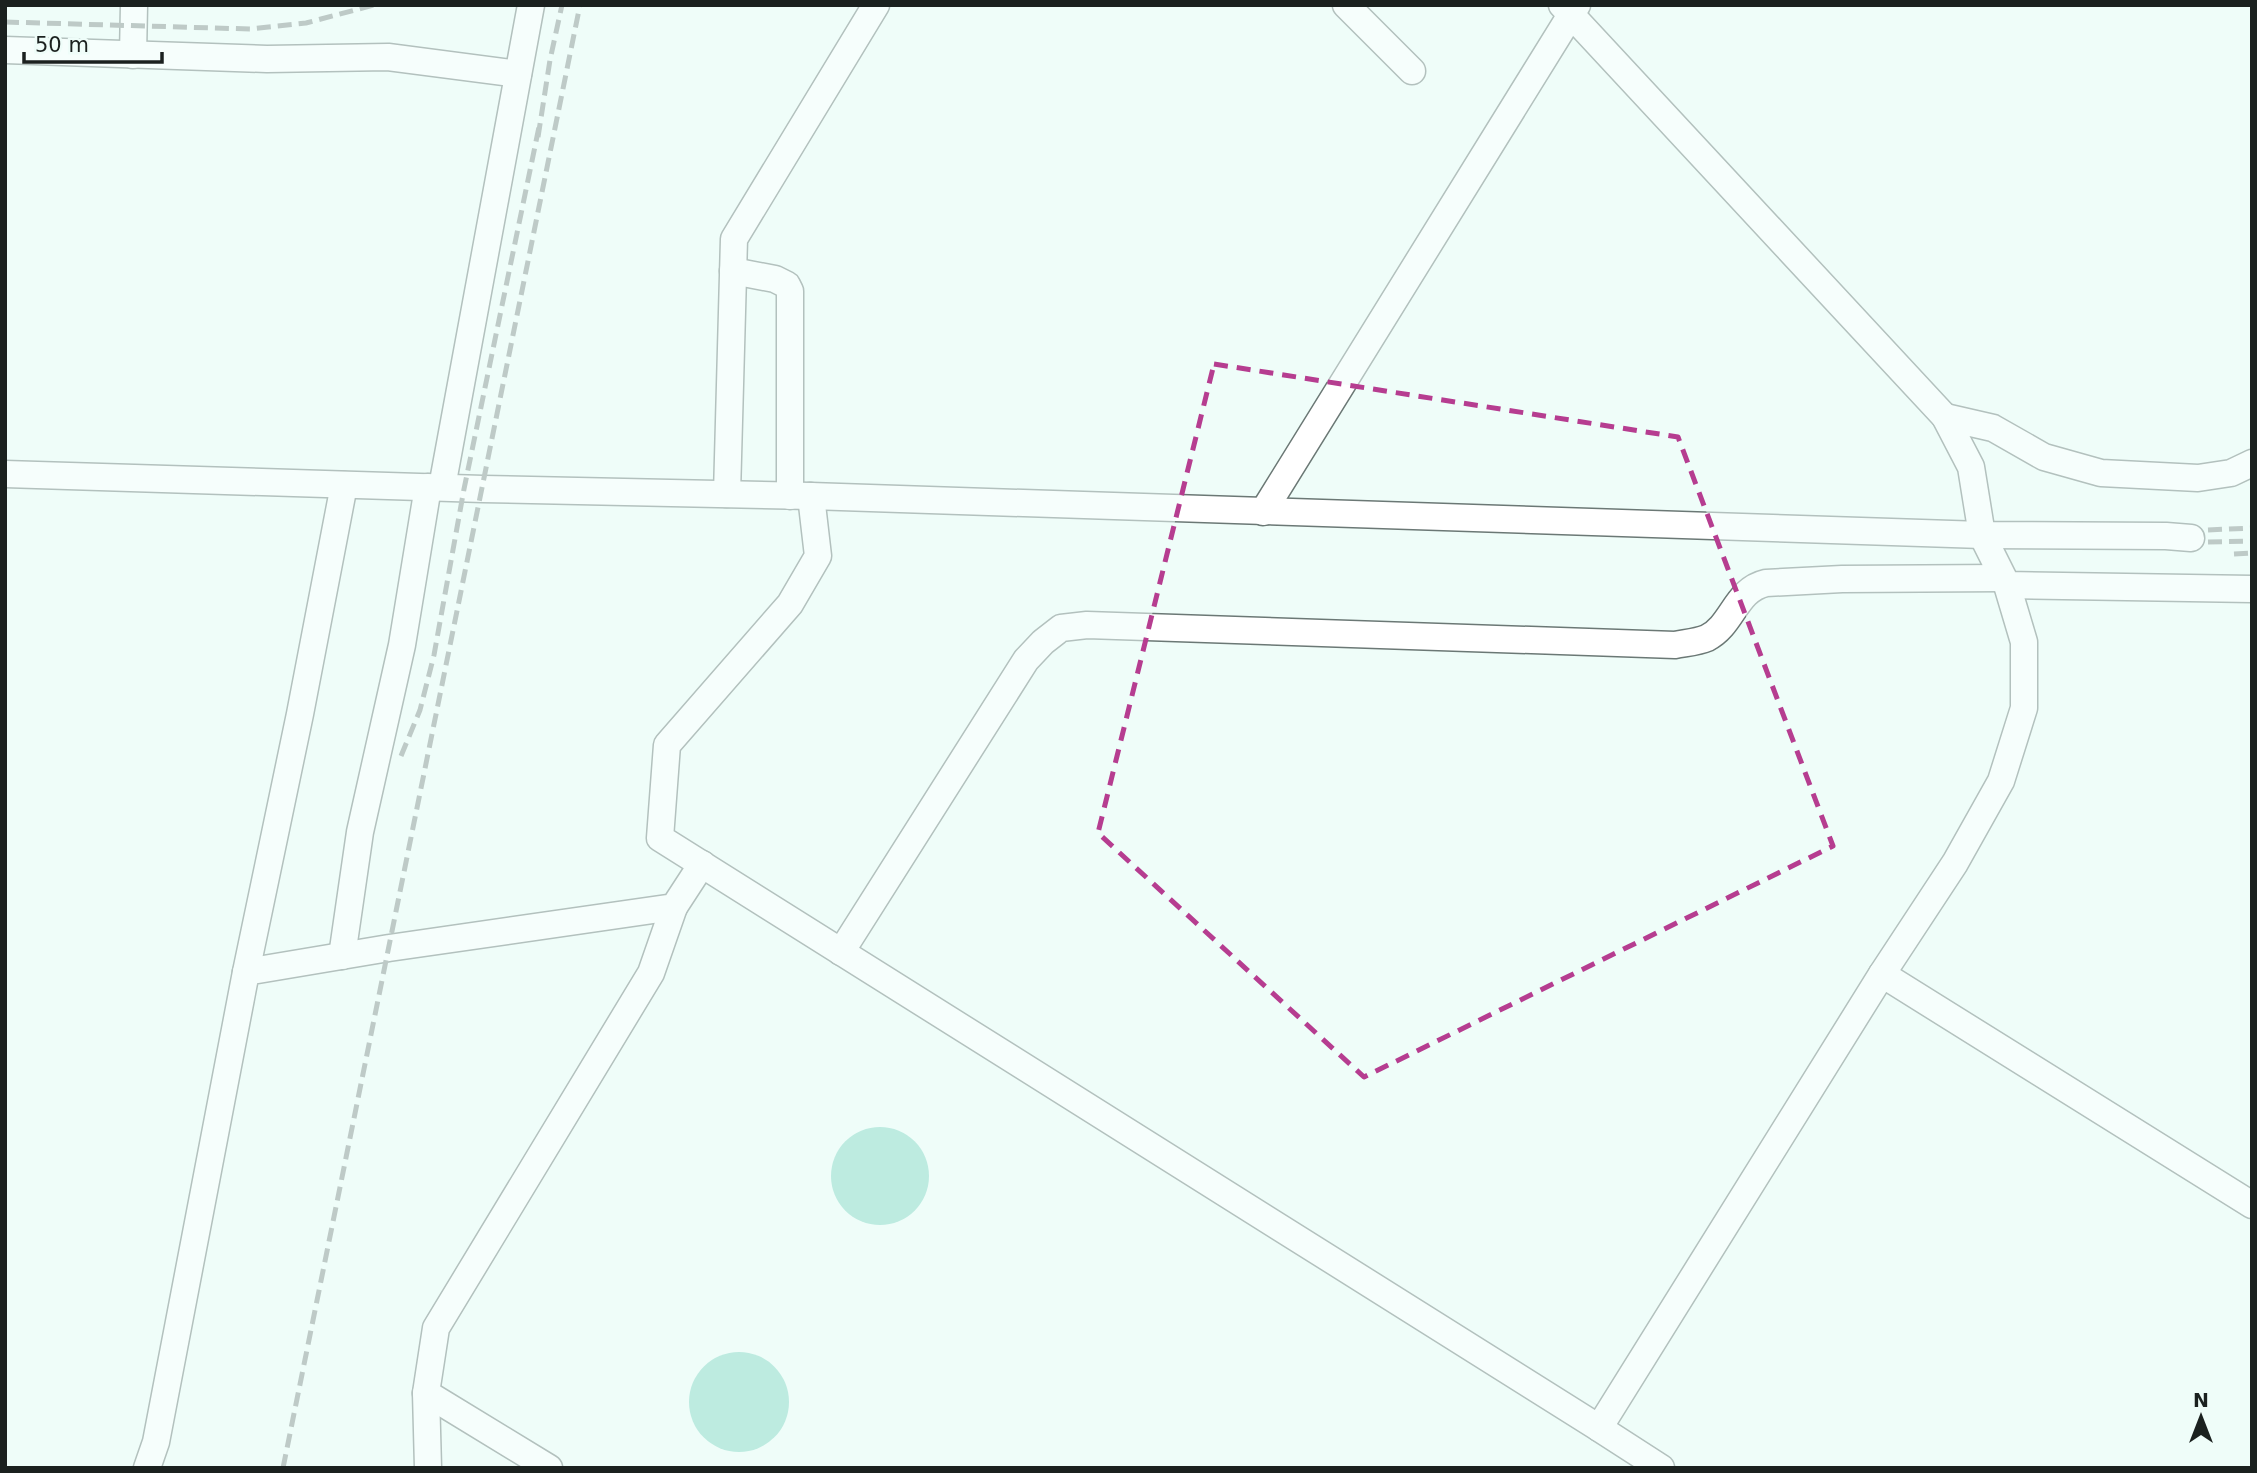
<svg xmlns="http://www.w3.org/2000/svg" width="2257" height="1473" font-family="'DejaVu Sans',sans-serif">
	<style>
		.building { fill: #81d5c2 }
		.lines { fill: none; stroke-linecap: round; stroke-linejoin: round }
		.minor-casing { stroke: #6b7875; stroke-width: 29 }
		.minor { stroke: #fff; stroke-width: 26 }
		.rail { stroke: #838d8a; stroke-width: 5; stroke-dasharray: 14 7; stroke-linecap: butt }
		.marked { fill: none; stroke: #b63d90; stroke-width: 5; stroke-dasharray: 14 9; stroke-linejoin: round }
	</style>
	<rect width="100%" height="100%" fill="#effdf9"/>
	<g class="building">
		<circle cx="880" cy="1176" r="49"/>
		<circle cx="739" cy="1402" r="50"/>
	</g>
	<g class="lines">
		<defs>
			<g id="minor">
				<path d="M1346,5L1412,71"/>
				<path d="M1562,5L1945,417L1971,467L1982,535L2007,585L2252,589"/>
				<path d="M5,50L267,59L388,57L518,74"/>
				<path d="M133,55L134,5"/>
				<path d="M733,271L775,279L787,285L790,291V496"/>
				<path d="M1945,417L1993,428L2044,457L2101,473L2198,478L2231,473L2252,463"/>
				<path d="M5,474L483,489L811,496L1982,535L2166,536L2191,538"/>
				<path d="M442,487L531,5"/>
				<path d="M727,494L734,239L876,5"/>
				<path d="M811,496L818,556L790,604L667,745L660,838L1599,1428L1882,974L2252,1205"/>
				<path d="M1263,512L1577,5"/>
				<path d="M841,952L1026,660L1043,642L1061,628L1087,625L1675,645C1685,643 1698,642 1707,638C1733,625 1735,590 1766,583L1842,579L2003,578"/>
				<path d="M342,956L360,832L402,645L428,487"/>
				<path d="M246,972L300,714L344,485"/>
				<path d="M1882,974L1955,863L2001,781L2024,708V642L2007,585"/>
				<path d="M426,1393L549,1468"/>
				<path d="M1599,1428L1661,1468"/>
				<path d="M147,1468L156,1442L246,972L389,948L674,907L702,864"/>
				<path d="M428,1468L426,1393L436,1328L651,973L674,907"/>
			</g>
		</defs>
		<use href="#minor" class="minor-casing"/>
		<use href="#minor" class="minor"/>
		<g class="rail">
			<path d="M5,22L250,29L306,23L374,5"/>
			<path d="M538,137L550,60L562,5"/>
			<path d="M2208,530L2252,528"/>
			<path d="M2208,542L2252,541"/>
			<path d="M2234,554L2252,553"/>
			<path d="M401,756L420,710L434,655L464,489L539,127"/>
			<path d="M283,1468L580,5"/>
		</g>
	</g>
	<path d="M0 0H2257V1473H0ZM1214,364L1678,437L1833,846L1364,1077L1098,833Z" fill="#effdf9" fill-opacity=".55" fill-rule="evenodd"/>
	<path class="marked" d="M1214,364L1678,437L1833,846L1364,1077L1098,833Z"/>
	<rect width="2257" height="1473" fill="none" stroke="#1b211f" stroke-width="14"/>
	<g transform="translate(2201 1417)" stroke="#effdf9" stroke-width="5" paint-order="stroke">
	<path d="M0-5L12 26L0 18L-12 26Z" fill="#1b211f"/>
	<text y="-10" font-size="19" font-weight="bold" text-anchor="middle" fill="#1b211f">N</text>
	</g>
	<path d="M24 52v10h138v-10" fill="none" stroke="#1b211f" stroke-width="3.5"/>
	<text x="35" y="52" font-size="21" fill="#1b211f" stroke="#effdf9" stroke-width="5" paint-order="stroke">50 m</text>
</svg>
